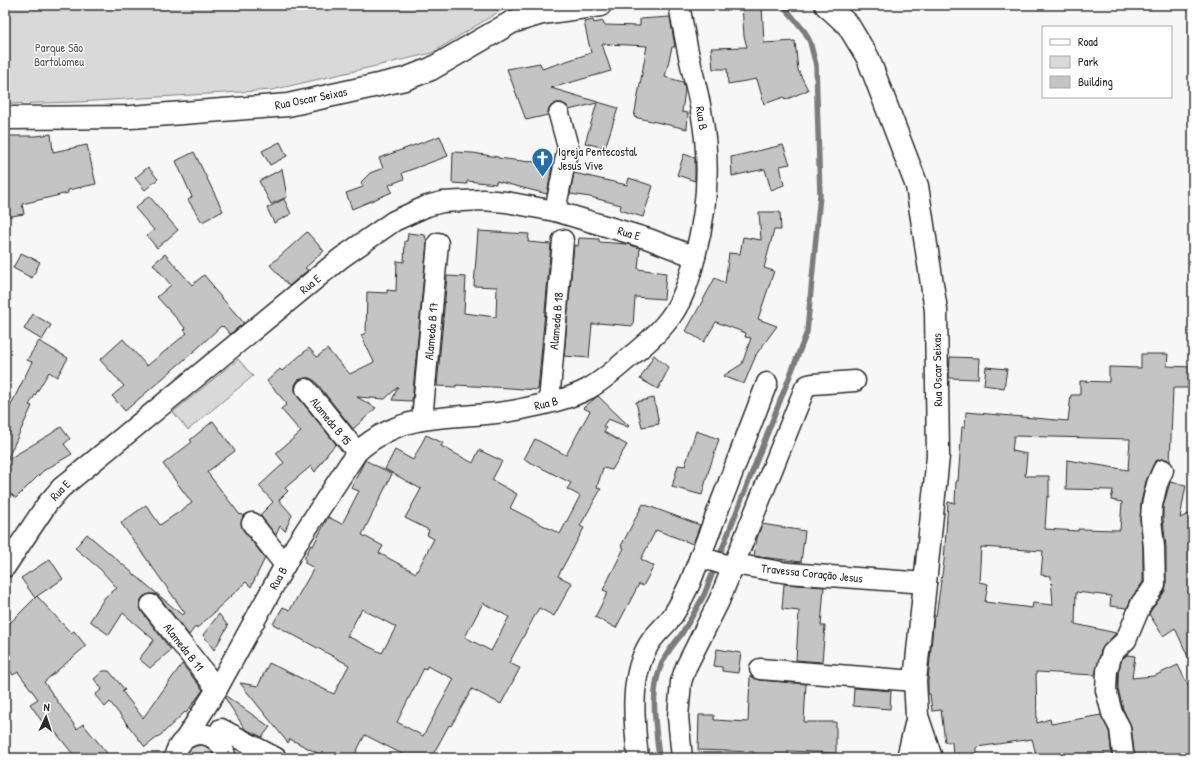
<svg xmlns="http://www.w3.org/2000/svg" width="1198" height="763" font-family="'Patrick Hand',sans-serif">
	<style>
		.green { fill: #d9d9d9; stroke: #828282 }
		.lines { fill: none; stroke-linecap: round; stroke-linejoin: round }
		.stream { stroke: #7b7b7b; stroke-width: 5.5 }
		.building { fill: #c4c4c4; stroke: #2b2b2b; fill-rule: evenodd }
		.minor-casing { stroke: #2b2b2b; stroke-width: 23 }
		.major-casing { stroke: #2b2b2b; stroke-width: 25 }
		.minor { stroke: #fff; stroke-width: 20 }
		.major { stroke: #fff; stroke-width: 22 }
		.labels { text-anchor: middle; dominant-baseline: central; stroke-width: 3; stroke-linejoin: round; paint-order: stroke }
		.park-label { font-size: 12px; fill: #565656; stroke: #fff }
		.street-label { font-size: 12px; fill: #2b2b2b; stroke: #fff }
		.poi-label { font-size: 12px; fill: #2b2b2b; stroke: #fff; text-anchor: start }
	</style>
	<rect width="100%" height="100%" fill="#f7f7f7"/>
	<filter id="ink" filterUnits="userSpaceOnUse"><feTurbulence type="fractalNoise" baseFrequency=".025" numOctaves="2"/><feDisplacementMap in="SourceGraphic" scale="8" xChannelSelector="R" yChannelSelector="G"/><feConvolveMatrix kernelMatrix="1 2 1 2 8 2 1 2 1" color-interpolation-filters="sRGB"/></filter>
	<g filter="url(#ink)">
		<g class="green">
			<path d="M5,5H529L503,9L432,53L272,90L78,102L5,104Z"/>
			<path d="M238,359L253,376L188,430L173,412Z"/>
			<path d="M201,745C208,747 213,750 215,758H185L191,748Z"/>
		</g>
		<g class="lines">
			<path class="stream" d="M659,758C656,727 649,693 662,663C667,652 674,644 681,635C689,622 697,608 704,595L807,332L820,195L816,65L810,42L805,32L787,10"/>
		</g>
		<g class="building">
			<path d="M742,5H762L764,43L795,41L798,70L808,90L785,100L784,97L764,104L757,79L728,84L727,69H713L711,48L747,47L744,36Z"/>
			<path d="M670,17L675,47H672L665,77L683,82L685,90L682,112L688,113L687,129L634,117L647,46L629,45L602,44L611,71L551,88L618,108L605,148L585,143L597,103L569,110L567,106L562,103H556L551,106L548,111V115L526,120L507,69L540,63L542,69L591,53L584,22L593,20L594,23L603,21L604,25L640,26V19Z"/>
			<path d="M51,134L53,152L87,145L96,184L68,190V193L22,204L24,214L5,217V136H36Z"/>
			<path d="M440,136L448,156L402,173L404,179L389,185L392,192L352,209L346,193L363,187L361,182L370,173L383,168L379,158Z"/>
			<path d="M280,142L287,156L270,165L262,151Z"/>
			<path d="M783,145L790,164L780,166L784,185L771,190L765,169L732,176L731,157Z"/>
			<path d="M194,152L223,211L202,222L188,200L192,197L176,161Z"/>
			<path d="M453,152L473,153L498,157V158L530,162V161L552,166L547,194L496,181V184L467,181V184L452,183Z"/>
			<path d="M684,154L695,158V181L677,175Z"/>
			<path d="M148,167L158,179L145,190L135,178Z"/>
			<path d="M282,169L287,197L271,204L259,181Z"/>
			<path d="M574,173L627,185L629,178L653,186L643,217L620,210L621,205L590,197L570,194Z"/>
			<path d="M149,196L178,230L157,248L147,236L154,230L135,208Z"/>
			<path d="M284,199L291,214L274,223L267,208Z"/>
			<path d="M759,212H780L781,230H774L764,268L774,271L758,319L777,326L755,356L756,355L744,384L723,376L742,364L751,338L745,337L746,333L716,322L704,342L686,331L715,278L725,283L729,253L740,254L743,237L761,240Z"/>
			<path d="M478,231L529,234L528,242L551,244L538,390L510,388L456,385V387L437,386L447,276L466,277L464,313L496,317L497,287L474,286Z"/>
			<path d="M307,232L324,251L305,268L308,270L289,286L270,265Z"/>
			<path d="M408,233L425,235L427,242L412,401L392,400L398,387L385,399L357,397L376,408L353,429L315,381L310,378H305L298,380L295,385V390L297,396L336,444L328,453L315,472L311,466L285,488L288,491L279,500L292,515L285,531L280,526L276,535L260,515L273,502L259,486L284,463L276,453L301,432L281,409L287,404L267,381L280,369L282,371L309,348L317,357L327,349L350,374L374,362L361,335L366,333L367,292L387,293V290L396,291L397,261L404,262L405,241H407Z"/>
			<path d="M579,238L599,239V242L627,244L640,248L638,269L666,273L664,299L635,297L633,326L598,323V324H592L589,358L564,356L574,245L578,246Z"/>
			<path d="M21,253L40,262L32,278L13,268Z"/>
			<path d="M165,254L192,285L204,275L214,287L213,288L244,323L230,334L223,326L222,327L221,326L200,346L125,411L112,396L124,386L100,360L123,339L147,366L187,333L184,330L186,329L157,297L171,285L153,264Z"/>
			<path d="M33,314L51,325L42,340L24,329Z"/>
			<path d="M39,341L68,358L57,377L49,372L29,405L32,406L7,460L49,435L61,427L70,439L64,444L72,454L43,471L16,498L5,490V417L32,362L27,360Z"/>
			<path d="M1141,354H1168L1167,366L1193,367V388H1173L1170,462L1167,459H1161L1156,461L1153,465L1146,481L1141,502L1140,520L1143,548V582L1132,597L1127,608L1110,606L1111,596L1076,592L1075,624L1116,633L1101,650L1095,675L1036,672L1037,723L1050,719L1051,724L1101,715L1109,731L1112,758H1037L1032,739L977,747V758H953L952,742H945L941,710L932,711L930,694H928V681L934,615L936,616L944,561L948,502L955,503L956,481H958L962,427H965L966,412L1068,421L1071,395H1080V381L1109,382V367L1141,368ZM1014,436L1130,439L1128,470L1067,460L1066,489L1113,490L1111,500L1122,502L1120,530L1078,529V531L1045,529L1047,497H1049V476H1025L1027,454L1012,451ZM981,547L1043,551L1041,575L1051,576L1053,605L1033,603L1032,608L985,602L988,584L979,582Z"/>
			<path d="M654,355L669,368L658,389L640,379Z"/>
			<path d="M950,357L979,358L978,379L949,378Z"/>
			<path d="M986,367L1007,369L1004,388L984,385Z"/>
			<path d="M598,396L629,426L628,427L608,419L603,426L606,428L604,432L627,445L612,470L603,468L597,487L601,489L580,526L584,528L558,576L572,583L554,616L539,608L509,663L520,668L501,704L472,689L451,726L449,725L431,758H410L365,735L353,758H327L290,739L288,743L240,683L258,686L269,663L334,694L349,665L273,624L283,607L290,610L314,568L305,563V557L311,545L313,546L328,517L342,524L359,491L351,488L365,460L392,474L362,535L383,546L379,553L416,573L434,539L427,535L429,530L405,518L421,489L385,469L395,450L413,460L426,435L443,443L441,446L473,463L479,450L502,461L492,480L517,494L510,508L560,534L580,496L567,489L571,483L524,459L535,439L566,455L590,411L583,408ZM483,603L509,617L491,651L465,637ZM362,609L396,627L382,653L347,636ZM427,666L454,679L423,736L397,722L424,668L426,669Z"/>
			<path d="M654,398L659,424L642,427L636,402Z"/>
			<path d="M213,421L235,451L207,472L240,515L241,514L243,517L241,524L243,530L265,558L251,587L246,582L216,610V611L197,628L196,626L189,635L160,598L155,594H150L144,596L140,601V606L142,612L171,650L150,668L139,659L154,640L123,613L109,635L90,621L105,597L117,588L100,569L75,548L87,534L182,615L185,613L121,523L146,505L160,525L192,503L163,464L192,442L190,440Z"/>
			<path d="M696,431L719,439L708,473L702,495L672,487L678,465L685,466Z"/>
			<path d="M1170,482L1186,485L1180,518L1193,512V668L1175,628L1163,636L1149,614L1152,609L1165,591L1166,585V547L1163,519V507Z"/>
			<path d="M643,504L700,525L693,544L656,530L641,559L654,566L643,586L639,584L616,628L595,617L608,592L603,590L624,548L621,546Z"/>
			<path d="M762,524L805,531L801,562L754,556L757,538Z"/>
			<path d="M50,559L63,579L37,596L71,633L74,631L86,646L44,682L77,729L83,724L111,758H76L49,724L45,726L30,704L38,699L18,672L13,675L5,663V628L37,596L35,598L21,578Z"/>
			<path d="M784,584L824,587L821,626H825L822,662L796,660L799,611L782,609Z"/>
			<path d="M219,614L228,626L214,650L203,635Z"/>
			<path d="M717,649L741,653L738,673L722,671V667L714,666Z"/>
			<path d="M1127,655L1135,656L1132,678L1154,676L1178,665L1193,696V758H1136L1134,751L1131,726L1123,709L1118,689V673L1122,659Z"/>
			<path d="M182,664L203,690L186,713L185,712L163,733L145,747L110,702L105,707L95,695L102,689L94,679L103,671H109L125,690L122,691L143,718Z"/>
			<path d="M750,676L759,680L806,684L804,722H836V753L788,751V758H782L754,756V752L698,750L699,715H714V720L748,722Z"/>
			<path d="M854,688L891,691L890,709L853,706Z"/>
			<path d="M226,696L270,727L262,737L245,729L225,698Z"/>
		</g>
		<g class="lines">
			<defs>
				<g id="minor">
					<path d="M555,211L568,147L559,114"/>
					<path d="M306,389L357,452"/>
					<path d="M549,402L563,240"/>
					<path d="M422,420L438,243"/>
					<path d="M252,523L285,565"/>
					<path d="M700,557L726,565L734,564L788,573L926,583"/>
					<path d="M5,567L47,504L61,488L341,258L394,221L427,206L442,202L483,200L506,202L555,211L649,239L695,257"/>
					<path d="M151,605L217,689"/>
					<path d="M760,669L915,681"/>
					<path d="M221,729L276,758"/>
					<path d="M186,738L217,689L296,545L357,452C375,436 398,424 423,420C454,415 486,416 517,410C541,405 567,400 588,389C604,380 618,367 631,356C646,344 661,331 672,315C685,296 691,274 696,252C708,206 710,158 701,111C699,96 694,80 691,65C686,45 683,25 679,5"/>
					<path d="M174,758C181,726 219,726 226,758"/>
					<path d="M638,758C634,722 629,677 649,644C655,634 664,627 671,618C679,607 684,595 690,583L767,383"/>
					<path d="M682,758L678,717L681,682L686,667L719,601L805,388L808,385L813,384L855,381"/>
					<path d="M907,758L917,716"/>
					<path d="M1125,758L1123,754L1120,728L1112,713L1106,690L1107,671L1112,653L1126,640L1142,602L1147,597L1155,585L1154,547L1151,519L1152,505L1157,484L1163,470"/>
				</g>
				<g id="major">
					<path d="M826,5L848,25L868,58L917,186L936,310L938,456L915,681L917,716L931,758"/>
					<path d="M5,118L131,117L288,105L405,79L431,69L512,22L542,13L600,5"/>
				</g>
			</defs>
			<use href="#minor" class="minor-casing"/>
			<use href="#major" class="major-casing"/>
			<use href="#minor" class="minor"/>
			<use href="#major" class="major"/>
		</g>
	</g>
	<defs>
		<symbol id="church-pin" viewBox="-11 -11 22 30"><path d="M0 17L-7.5 6A9.5 9.5 0 1 1 7.5 6Z" fill="#1f6fb2" stroke="#fff"/><path d="M-1.2-6h2.4v3.5h3.3v2.4h-3.3V6h-2.4V-.1h-3.3v-2.4h3.3Z" fill="#fff"/></symbol>
	</defs>
	<g fill-rule="evenodd">
		<use href="#church-pin" x="530" y="146" width="25" height="34"/>
	</g>
	<g class="labels">
		<g class="park-label">
			<text x="59" y="47">Parque São<tspan x="59" dy="14">Bartolomeu</tspan></text>
		</g>
		<g class="street-label">
			<text transform="translate(311 98) rotate(-11)">Rua Oscar Seixas</text>
			<text transform="translate(702 118) rotate(81)">Rua B</text>
			<text transform="translate(629 233) rotate(16)">Rua E</text>
			<text transform="translate(310 284) rotate(-40)">Rua E</text>
			<text transform="translate(556 321) rotate(-85)">Alameda B 18</text>
			<text transform="translate(431 331) rotate(-85)">Alameda B 17</text>
			<text transform="translate(937 370) rotate(-91)">Rua Oscar Seixas</text>
			<text transform="translate(546 403) rotate(-14)">Rua B</text>
			<text transform="translate(331 421) rotate(51)">Alameda B 15</text>
			<text transform="translate(60 490) rotate(-46)">Rua E</text>
			<text transform="translate(812 573) rotate(6)">Travessa Coração Jesus</text>
			<text transform="translate(278 578) rotate(-61)">Rua B</text>
			<text transform="translate(184 647) rotate(52)">Alameda B 11</text>
		</g>
		<g class="poi-label">
			<text x="558" y="151">Igreja Pentecostal<tspan x="558" dy="14">Jesus Vive</tspan></text>
		</g>
	</g>
	<rect width="1198" height="763" fill="none" stroke="#fff" stroke-width="20"/>
	<rect x="10" y="10" width="1178" height="743" fill="none" stroke="#2b2b2b" stroke-width="1.5" filter="url(#ink)"/>
	<rect x="1042" y="26" width="130" height="72" fill="#ffffff" stroke="#aaaaaa"/>
	<rect x="1050" y="39" width="20" height="6" fill="#ffffff" stroke="#aaaaaa"/>
	<text x="1078" y="46" font-size="12" fill="#2b2b2b">Road</text>
	<rect x="1050" y="56" width="20" height="12" fill="#d9d9d9" stroke="#aaaaaa"/>
	<text x="1078" y="66" font-size="12" fill="#2b2b2b">Park</text>
	<rect x="1050" y="76" width="20" height="12" fill="#c4c4c4" stroke="#aaaaaa"/>
	<text x="1078" y="86" font-size="12" fill="#2b2b2b">Building</text>
	<g transform="translate(46 717) rotate(3)" stroke="#ffffff" stroke-width="3" paint-order="stroke">
	<path d="M0-3L7 15L0 10L-7 15Z" fill="#2b2b2b"/>
	<text y="-6" font-size="11" font-weight="bold" text-anchor="middle" fill="#2b2b2b">N</text>
	</g>
</svg>
